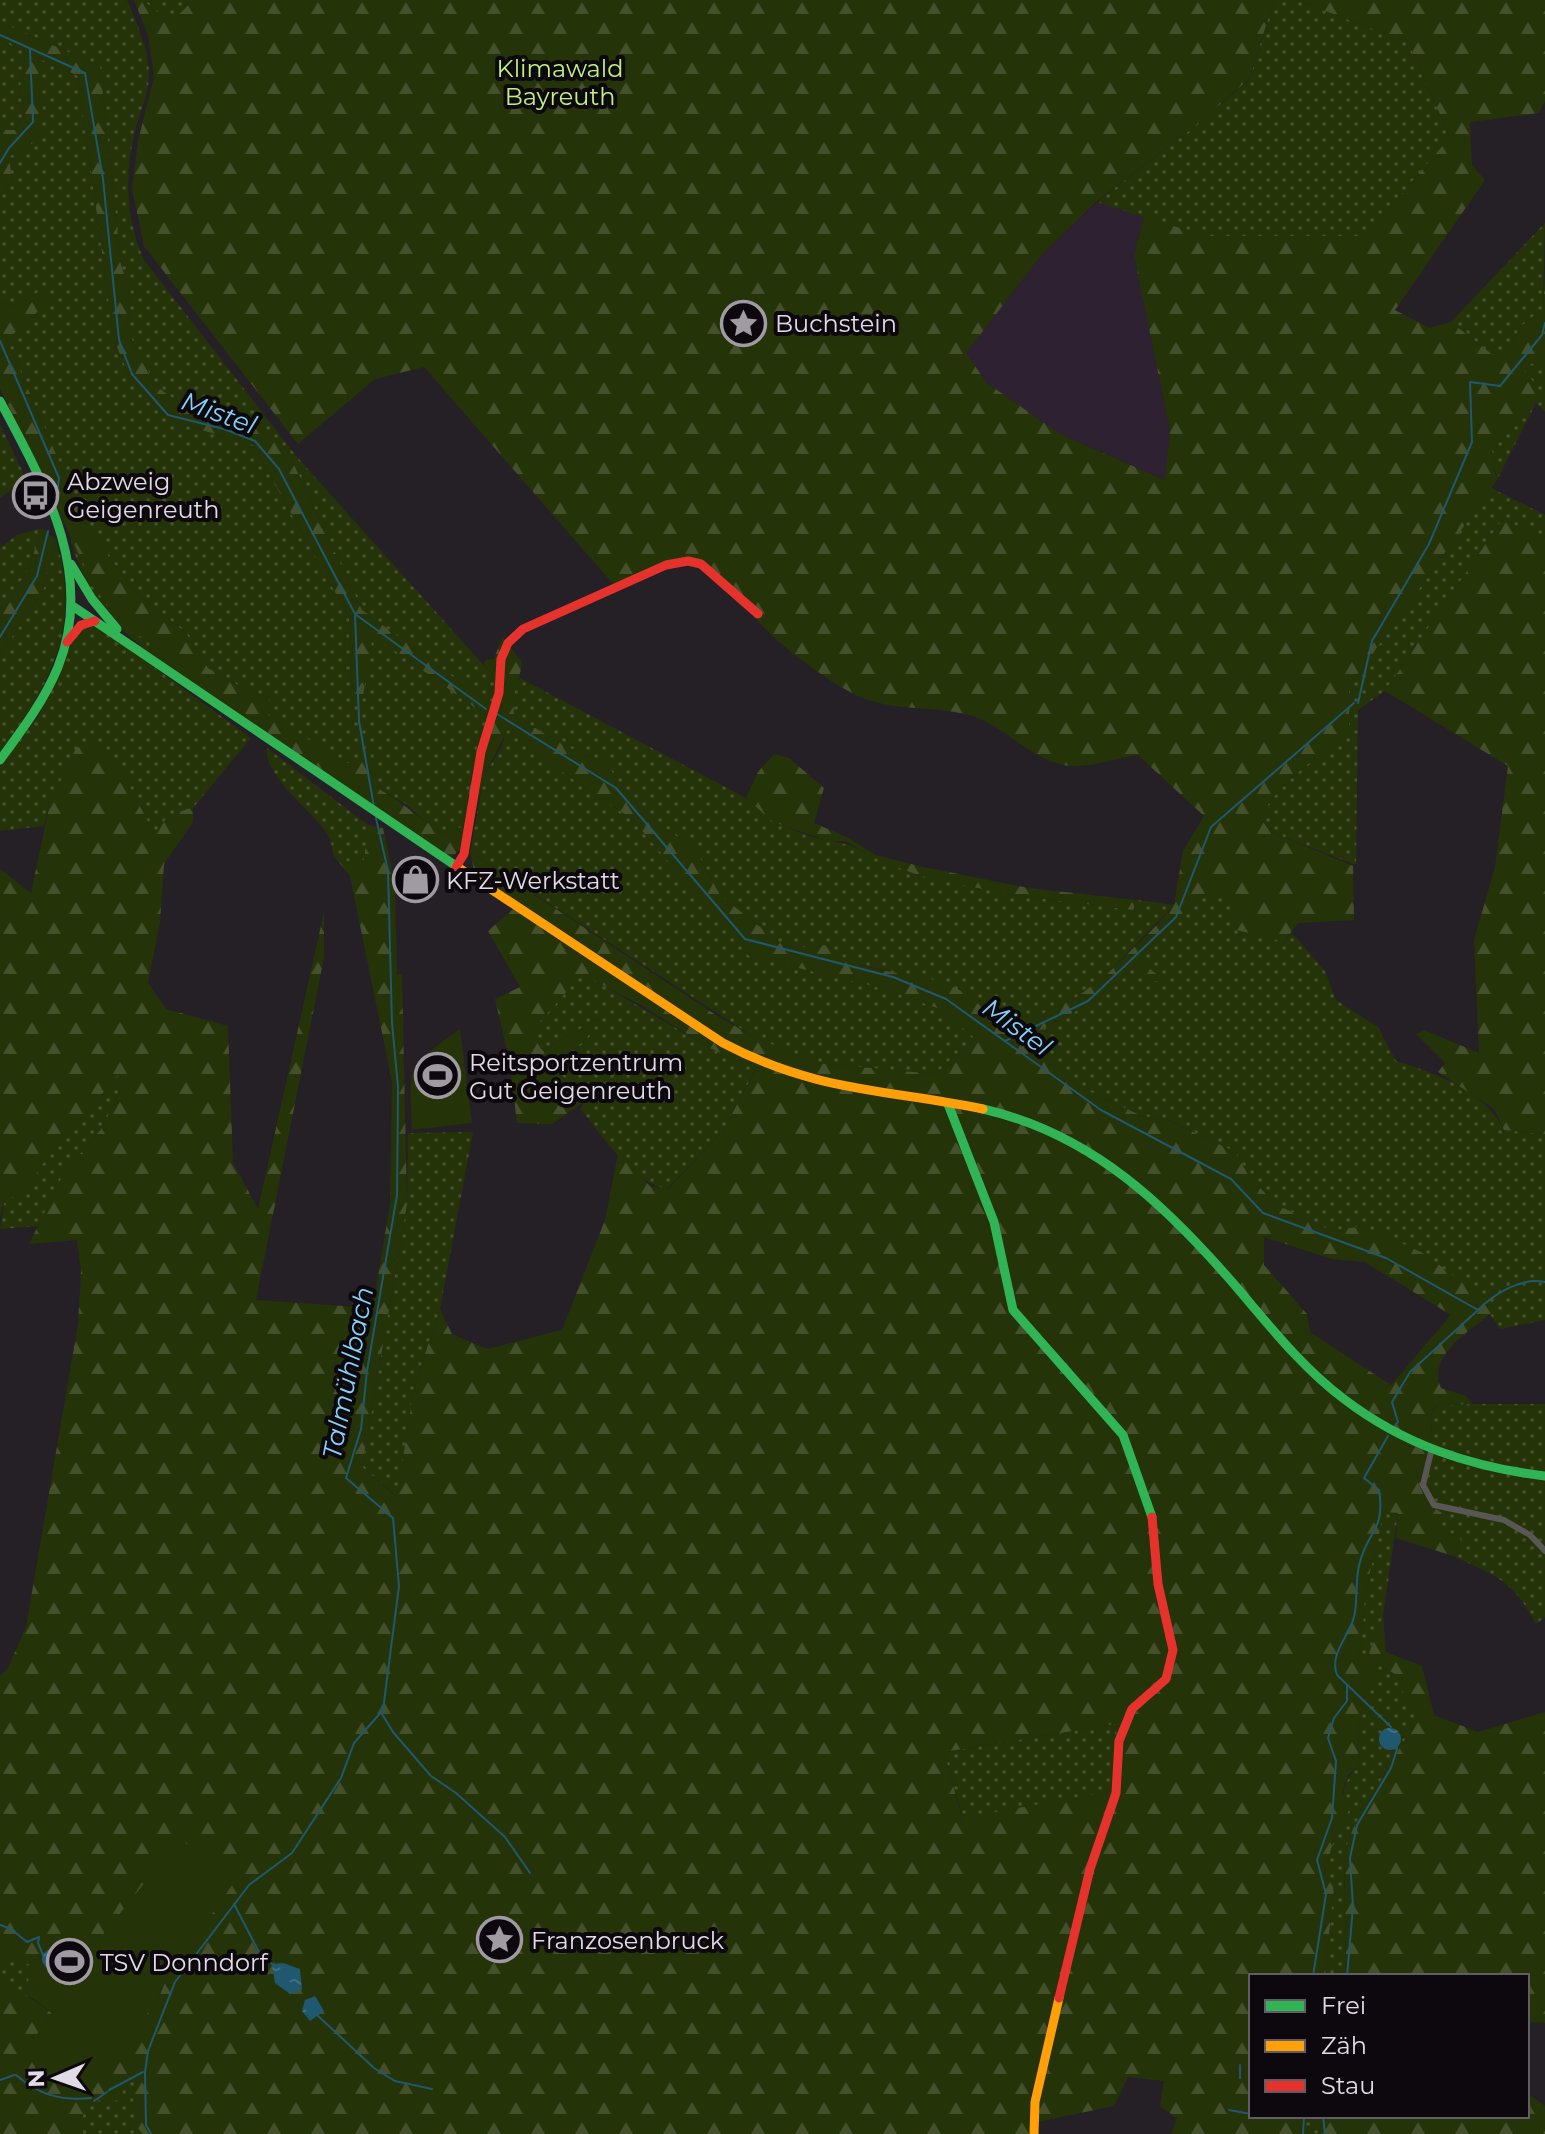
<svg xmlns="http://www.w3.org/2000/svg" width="1545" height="2134" font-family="Montserrat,sans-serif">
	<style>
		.built { fill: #2e2132 }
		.grass { fill: url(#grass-dots) }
		.forest { fill: url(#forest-firs); fill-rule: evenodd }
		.garden { fill: #243308 }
		.water { fill: url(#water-ripples) }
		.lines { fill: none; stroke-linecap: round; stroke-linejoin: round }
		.stream { stroke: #205870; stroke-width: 2 }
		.street { stroke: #595756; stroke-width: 6 }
		.fast { stroke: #30b455; stroke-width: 9 }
		.slow { stroke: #ff9f0a; stroke-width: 9 }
		.jam { stroke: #e5322d; stroke-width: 9 }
		.labels { text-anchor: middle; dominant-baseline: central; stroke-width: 8; stroke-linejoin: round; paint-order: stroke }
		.park-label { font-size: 24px; fill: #c0f17b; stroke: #0c080e }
		.poi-label { font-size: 24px; fill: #e2dbe5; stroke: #0c080e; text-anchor: start }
		.water-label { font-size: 26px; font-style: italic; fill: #84d2f7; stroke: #0c080e }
	</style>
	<defs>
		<pattern id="grass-dots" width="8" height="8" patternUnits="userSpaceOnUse" patternTransform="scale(2)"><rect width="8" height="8" fill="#243308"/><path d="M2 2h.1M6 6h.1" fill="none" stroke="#44502c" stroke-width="1.8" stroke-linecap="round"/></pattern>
		<pattern id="forest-firs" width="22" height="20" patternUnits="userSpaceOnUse" patternTransform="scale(2)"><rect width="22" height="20" fill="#243308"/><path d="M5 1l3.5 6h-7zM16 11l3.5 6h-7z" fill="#44502c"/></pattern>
		<pattern id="water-ripples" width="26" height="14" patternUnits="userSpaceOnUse" patternTransform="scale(2)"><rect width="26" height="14" fill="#205870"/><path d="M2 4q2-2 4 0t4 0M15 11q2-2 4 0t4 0" fill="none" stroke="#406f84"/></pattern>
	</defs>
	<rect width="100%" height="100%" fill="#252026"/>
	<path class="built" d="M1097,202L1144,216L1134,256L1170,430L1166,480L1060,434L987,383L966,353L1041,256Z"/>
	<g class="grass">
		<path d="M0,0H127C137,24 150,51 149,77C148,95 139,115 135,132C124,174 126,220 144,260L297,457L496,679L495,708L362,610L288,452L262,425L186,408L156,386L127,330L131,294L121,266L100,66L0,22Z"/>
		<path d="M142,0H194L171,23Z"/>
		<path d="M1274,0H1296L1408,42L1450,137L1366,236H1203L1097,202L1199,123L1249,80Z"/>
		<path d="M0,40L27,53L19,93L25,113L15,130H2L0,134Z"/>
		<path d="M36,57L78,76L114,340L129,375L167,420L253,445L349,617L351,687L362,700L372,634L491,719L481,729L462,827L445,834L430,826L406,804L379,789L356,764L346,763L266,714L270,697L250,692L208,668L185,632L136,593L88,529L7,340L40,292L14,306L0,302V197L12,180L9,157L42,111Z"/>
		<path d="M1545,223L1543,309L1520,327L1510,348L1498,359L1451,322Z"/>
		<path d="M1545,354V412L1536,403L1497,480L1492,450L1536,402L1518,362L1537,364Z"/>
		<path d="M0,424L26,479L0,498Z"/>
		<path d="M1491,488L1545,515V537L1502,520L1385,691L1358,710L1356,865L1271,832L1259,817C1283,781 1310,759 1349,737V677L1358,674Z"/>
		<path d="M67,522L96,590L149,638L151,654C106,620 76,578 67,522Z"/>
		<path d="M42,528L29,568L0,615V548L17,535Z"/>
		<path d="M56,540C83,630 50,683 0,753V654L43,592Z"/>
		<path d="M96,625L251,738L193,808L154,834L117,763L50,803L44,826L0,831V766L37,718L74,637L81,628Z"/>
		<path d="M520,678L746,798C770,820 793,833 825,840C840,843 848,843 862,851L1006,894L1133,910L1137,900L1174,905L1107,974L1077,997L1009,1030L946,984L844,961L825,945L798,948L779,942L720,895L696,851L656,821L623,788L606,763L565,746L514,715L512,690Z"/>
		<path d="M507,728L529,749L632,819L750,956L885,989L940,1009L974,1037L936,1074L816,1063L754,1037L470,852L484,776L502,746Z"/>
		<path d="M267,748L368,825L365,860L344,862L334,856C332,850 332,842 329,837C315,812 264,778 267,748Z"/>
		<path d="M1227,893L1284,942L1292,933L1325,971L1336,1000L1378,1027L1396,1061C1436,1073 1485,1091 1504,1130L1545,1134V1320L1500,1329L1474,1290L1363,1226L1332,1231L1277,1205L1250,1178L1235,1152L1169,1120L1142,1116L1080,1087L1032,1048L1029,1036L1089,1004L1134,967L1163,981L1139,961L1199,895Z"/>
		<path d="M582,973L708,1047L756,1069L722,1132L667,1189C631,1182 604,1137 581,1110L584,1101L553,1065L585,1040L600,1018L542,1050L529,1033Z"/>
		<path d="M119,1073L123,1086L102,1128L64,1173L38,1226L0,1229L5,1199L24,1194L40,1167Z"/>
		<path d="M473,1132L440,1309L414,1387L398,1497L362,1467L407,1204L408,1133Z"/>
		<path d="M1472,1404H1545V1617L1536,1624C1513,1580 1496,1576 1453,1556L1461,1540L1435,1523L1441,1513L1427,1503L1418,1482L1432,1437L1431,1415L1436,1406Z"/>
		<path d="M1383,1511L1398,1513L1383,1616L1368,1657L1359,1653C1365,1629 1362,1607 1367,1585C1372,1560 1380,1537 1383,1511Z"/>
		<path d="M1379,1665L1402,1678L1404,1697L1415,1709V1723L1354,1826L1344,1854L1346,1976H1325L1334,1883L1324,1875L1338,1824L1345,1826C1342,1801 1339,1783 1360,1765C1354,1732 1364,1695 1379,1665Z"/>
		<path d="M1115,1724L1114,1791L963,1819L944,1752Z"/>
		<path d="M0,1925L41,1938L26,1993L77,2092L91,2091L141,2067L153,2134H0Z"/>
		<path d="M1306,2116H1321L1323,2134H1306Z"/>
	</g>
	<g class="forest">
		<path d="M134,0H142L171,22L194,0H1274L1249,79L1199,123L1096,202L1041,256L966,353L987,383L1060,434L1165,480L1170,430L1134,256L1144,216L1203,236H1366L1450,137L1408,42L1296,0H1545V101L1539,113L1470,122L1472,165L1485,180L1395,310L1430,328L1451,322L1498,359L1510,348L1520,327L1543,309L1545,270V354L1537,364L1519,363L1535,384L1536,402L1492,450L1497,480L1358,674L1349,677V737C1310,759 1283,781 1259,817L1271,832L1353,866L1354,920L1298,923L1284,942L1237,930L1227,893L1199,895L1140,961L1165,981H1149L1134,967L1089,1004L1029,1036L1032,1048L1080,1087L1142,1116L1168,1120L1235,1152L1250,1178L1277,1205L1332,1231L1363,1226L1421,1252L1474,1290L1491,1313C1469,1332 1427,1355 1441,1388L1466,1396L1472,1404L1435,1406L1431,1415L1432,1437L1418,1482L1427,1503L1442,1513L1435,1523L1461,1540L1453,1556L1396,1538L1398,1513L1383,1512C1380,1537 1372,1560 1367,1585C1362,1607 1365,1629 1359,1653L1368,1656L1383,1616L1386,1652L1422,1666L1434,1715L1478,1732L1545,1712V2023L1527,2022V1976H1346L1344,1854L1354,1826L1415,1722V1709L1404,1697L1402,1678L1379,1665C1364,1695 1354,1732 1360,1765L1348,1775L1342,1794L1351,1800L1345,1826L1338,1825L1324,1874L1334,1883L1325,1976H1251V2116H1306V2134H1171L1177,2118L1160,2106L1164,2081L1128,2077L1114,2106L1037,2122L1039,2134H143L133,2123L138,2114L133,2106L135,2079L124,2084L121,2100L101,2102L90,2091L83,2112V2134H0V1978L52,2013L29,2046L158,1999L166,1980L101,1938L88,1953L49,1945L31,1965L0,1957V1676L8,1668L26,1627L78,1324L81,1271L77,1240L29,1244L64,1173L102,1128L123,1086L119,1074L40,1167L24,1194L5,1199L0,1218V869L31,893L50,803L76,748L102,743L117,763L154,833L169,816L193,807V822L164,864L160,922L148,983L166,1009L228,1026L233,1163L258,1209L324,912V957L256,1300L373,1308L390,1203L392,1082L350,876L334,856L344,862L364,860L368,825L383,828L395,884L397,974H402L407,1204L362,1467L397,1497L414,1387L440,1309L452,1334L487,1349L562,1330L605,1220L618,1154L650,1186L668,1189L722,1132L756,1070L708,1047L643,1006L582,974L530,1033L542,1050L602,1017L585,1040L553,1065L585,1101L552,1124L517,1123L509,1059L495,999L520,987L488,931L519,904L474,870L470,852L716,1015L754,1037L816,1063L936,1074L974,1037L940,1009L885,989L749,956L632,819L529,749L508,729L484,776L469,842L448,860L151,654L149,638L131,635L96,590L0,388V302L14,306L40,291L49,301L7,340L88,529L136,593L185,632L208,668L250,692L270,697L267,714L346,763L356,764L370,753L379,789C403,802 421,821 445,834L462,827L481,729L491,719L373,635L362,702L351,687L349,617L253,445L167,420L129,375L114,340L78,76L37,57L43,111L38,140L9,157L12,180L0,197V134L2,130H15L25,113L19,93L27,53L0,40V22L100,66L121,265L131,294L127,330L156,386L186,408L262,424L288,452L362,610L494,707L496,679L484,665L486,660L494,659L502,637L522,662C519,685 512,689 514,715L565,746L606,763L623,788L656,821L696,851L720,895L779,942L798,948L825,945C866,979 905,967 949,985C973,995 989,1015 1009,1030L1077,997L1107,974L1157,925L1174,905L1183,851L1204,816L1138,755C1117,758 1092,767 1071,766C1033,763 1007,727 973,716C939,706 898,711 865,699C837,689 755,631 748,604L689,560L615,586L424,367L375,379L298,444L144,246L132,189L138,141L154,77L148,35ZM1264,1237L1332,1259L1365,1262L1451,1315L1391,1385L1310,1332L1307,1314L1264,1265ZM1115,1724L1113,1791L962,1818L944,1752Z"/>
		<path d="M1502,520L1545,537V1134L1504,1130L1494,1109L1438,1072L1445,1063L1416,1034L1424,1030L1479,1053L1474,940L1495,867L1508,766L1385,691Z"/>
		<path d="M42,528L56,540L43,592L0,654V615L29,568Z"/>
		<path d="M774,754L789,758L824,788L814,823L849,838L876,855L919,866L1028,888L1137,900L1133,910L1006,894L921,876L883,862L845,841H828L773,822L746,798L758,772Z"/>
		<path d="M1527,2093L1545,2106V2134H1323L1321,2116H1527Z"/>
	</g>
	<g class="garden">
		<path d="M460,1029L472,1123L412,1130C410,1061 404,1070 460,1029Z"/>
		<path d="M180,1839L235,1881L166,1980L158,1999L90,2091L29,2046L52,2013L26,1994L31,1965L49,1945L88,1953Z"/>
	</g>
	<g class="water">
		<circle cx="1390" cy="1739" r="11"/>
		<circle cx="52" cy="1959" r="10"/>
		<path d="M283,1963L300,1969L302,1990L290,1994L275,1983L272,1964Z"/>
		<path d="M315,1996L324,2011L310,2021L302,2011L305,2000Z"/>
	</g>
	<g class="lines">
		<g class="stream">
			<path d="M0,35L85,73L103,179L119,340L132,374L168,415L224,429L255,441L279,469L355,614L486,709"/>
			<path d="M0,163L9,148L33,122L30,49"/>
			<path d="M0,341L59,478L56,502"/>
			<path d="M355,614L359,721L374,807"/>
			<path d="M0,637L37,576L48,531"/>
			<path d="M1358,703L1372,641L1429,544L1472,442L1470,382L1500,386L1542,335L1545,323"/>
			<path d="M497,714L616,788L745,939L893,977L946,999L1101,1110L1231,1179L1263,1213L1386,1258L1478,1310C1494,1294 1521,1277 1545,1282"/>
			<path d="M1005,1041L1088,1001L1176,917L1211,827L1354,703"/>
			<path d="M1394,1427L1398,1422L1392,1402L1410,1372L1477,1311"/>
			<path d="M1388,1436L1364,1478L1379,1490C1386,1532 1366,1531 1359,1566C1355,1583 1358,1601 1354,1617C1349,1637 1329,1653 1337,1675L1391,1727"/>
			<path d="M382,1714L393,1732L431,1776L456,1793L505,1837L530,1873"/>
			<path d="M234,1904L259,1952L273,1965"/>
			<path d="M0,1925L11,1929L27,1942L39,1937L38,1943L43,1955"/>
			<path d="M1313,1976L1326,1894L1317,1860L1332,1818L1336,1761L1328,1738L1334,1718L1347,1701V1686"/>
			<path d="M1347,1976L1353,1907L1350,1858L1357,1825L1391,1768L1397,1749"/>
			<path d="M316,2014L374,2068L395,2081L432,2089"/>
			<path d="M16,2075C39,2095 61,2101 91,2098"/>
			<path d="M1240,2078V2065"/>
			<path d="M0,2080L14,2075"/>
			<path d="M109,2090L143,2072"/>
			<path d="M94,2101L107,2092"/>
			<path d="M1229,2110L1251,2114"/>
			<path d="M1275,2116H1289"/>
			<path d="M1323,2116L1325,2134"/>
			<path d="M151,2134L146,2125L145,2072L148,2051L175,1982L249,1885L292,1853L341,1778L354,1743L383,1710L399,1586L393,1518L346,1478L361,1429L367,1371L397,1195L398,1087L392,1023L388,871L376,818"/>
			<path d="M1303,2134L1304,2116"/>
		</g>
		<path class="street" d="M1431,1452L1423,1485L1434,1505L1504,1520L1530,1535L1545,1551"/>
		<g class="fast">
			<path d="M0,401C43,482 96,573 58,667C44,701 22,730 0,760"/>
			<path d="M71,564L92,599L117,629"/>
			<path d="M74,607L456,866"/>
			<path d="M948,1104L994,1222L1013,1310L1123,1435L1152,1517"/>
			<path d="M983,1109C1093,1134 1168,1207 1239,1290C1272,1329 1304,1369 1344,1399C1404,1445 1471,1467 1545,1476"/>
		</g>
		<g class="slow">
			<path d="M456,866L723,1043C816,1092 885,1089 983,1109"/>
			<path d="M1034,2134L1035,2102L1059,1998"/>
		</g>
		<g class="jam">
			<path d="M67,642L81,625L95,621"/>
			<path d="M456,867L464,854L481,752L499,693L501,659L508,643L523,629L666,565L688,561L701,564L758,614"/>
			<path d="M1059,1998L1090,1869L1116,1793L1119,1741L1132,1709L1166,1679L1173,1650L1158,1584L1152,1517"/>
		</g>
	</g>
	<defs>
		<symbol id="sight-ring" viewBox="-11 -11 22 22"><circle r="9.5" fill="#0c080e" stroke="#a09aa2" stroke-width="1.5"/><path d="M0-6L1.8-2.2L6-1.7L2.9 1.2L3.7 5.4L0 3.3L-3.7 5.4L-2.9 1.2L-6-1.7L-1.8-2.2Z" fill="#a09aa2"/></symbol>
		<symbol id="bus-ring" viewBox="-11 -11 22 22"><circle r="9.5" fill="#0c080e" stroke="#a09aa2" stroke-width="1.5"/><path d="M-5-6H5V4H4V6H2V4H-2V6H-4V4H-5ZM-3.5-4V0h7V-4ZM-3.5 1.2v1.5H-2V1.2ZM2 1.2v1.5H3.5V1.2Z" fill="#a09aa2"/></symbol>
		<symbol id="shop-ring" viewBox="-11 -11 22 22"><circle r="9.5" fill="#0c080e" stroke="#a09aa2" stroke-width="1.5"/><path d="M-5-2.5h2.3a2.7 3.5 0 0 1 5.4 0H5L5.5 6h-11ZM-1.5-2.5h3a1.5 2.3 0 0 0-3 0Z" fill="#a09aa2"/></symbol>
		<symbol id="stadium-ring" viewBox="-11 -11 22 22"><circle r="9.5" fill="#0c080e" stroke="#a09aa2" stroke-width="1.5"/><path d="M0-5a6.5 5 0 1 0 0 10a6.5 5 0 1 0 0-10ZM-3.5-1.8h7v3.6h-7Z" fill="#a09aa2"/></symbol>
	</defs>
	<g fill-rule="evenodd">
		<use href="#sight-ring" x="718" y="298" width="51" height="51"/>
		<use href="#bus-ring" x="10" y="470" width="51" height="51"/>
		<use href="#shop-ring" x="390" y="854" width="51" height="51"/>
		<use href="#stadium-ring" x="412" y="1050" width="51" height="51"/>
		<use href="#sight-ring" x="474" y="1914" width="51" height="51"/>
		<use href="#stadium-ring" x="44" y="1936" width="51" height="51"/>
	</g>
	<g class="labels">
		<g class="park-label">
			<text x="560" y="68">Klimawald<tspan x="560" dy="28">Bayreuth</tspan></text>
		</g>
		<g class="poi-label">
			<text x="775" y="323">Buchstein</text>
			<text x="67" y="481">Abzweig<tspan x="67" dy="28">Geigenreuth</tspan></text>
			<text x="446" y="880">KFZ-Werkstatt</text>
			<text x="469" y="1062">Reitsportzentrum<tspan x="469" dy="28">Gut Geigenreuth</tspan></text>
			<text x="531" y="1940">Franzosenbruck</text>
			<text x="100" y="1962">TSV Donndorf</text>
		</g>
		<g class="water-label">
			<text transform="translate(219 413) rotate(20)">Mistel</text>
			<text transform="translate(1017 1027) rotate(36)">Mistel</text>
			<text transform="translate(348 1373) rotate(-79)">Talmühlbach</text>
		</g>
	</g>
	<rect x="1249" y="1974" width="280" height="144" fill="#0c080e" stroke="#625c64" stroke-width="2"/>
	<rect x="1265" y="2000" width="40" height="12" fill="#30b455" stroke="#625c64" stroke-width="2"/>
	<text x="1321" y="2014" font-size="24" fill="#e2dbe5">Frei</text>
	<rect x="1265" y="2040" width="40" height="12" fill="#ff9f0a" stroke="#625c64" stroke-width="2"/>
	<text x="1321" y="2054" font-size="24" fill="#e2dbe5">Zäh</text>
	<rect x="1265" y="2080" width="40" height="12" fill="#e5322d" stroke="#625c64" stroke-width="2"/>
	<text x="1321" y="2094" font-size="24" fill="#e2dbe5">Stau</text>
	<g transform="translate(56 2078) rotate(268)" stroke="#0c080e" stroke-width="6" paint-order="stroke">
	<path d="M0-6L14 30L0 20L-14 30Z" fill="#e2dbe5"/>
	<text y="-12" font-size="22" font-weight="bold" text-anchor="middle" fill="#e2dbe5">N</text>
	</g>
</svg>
